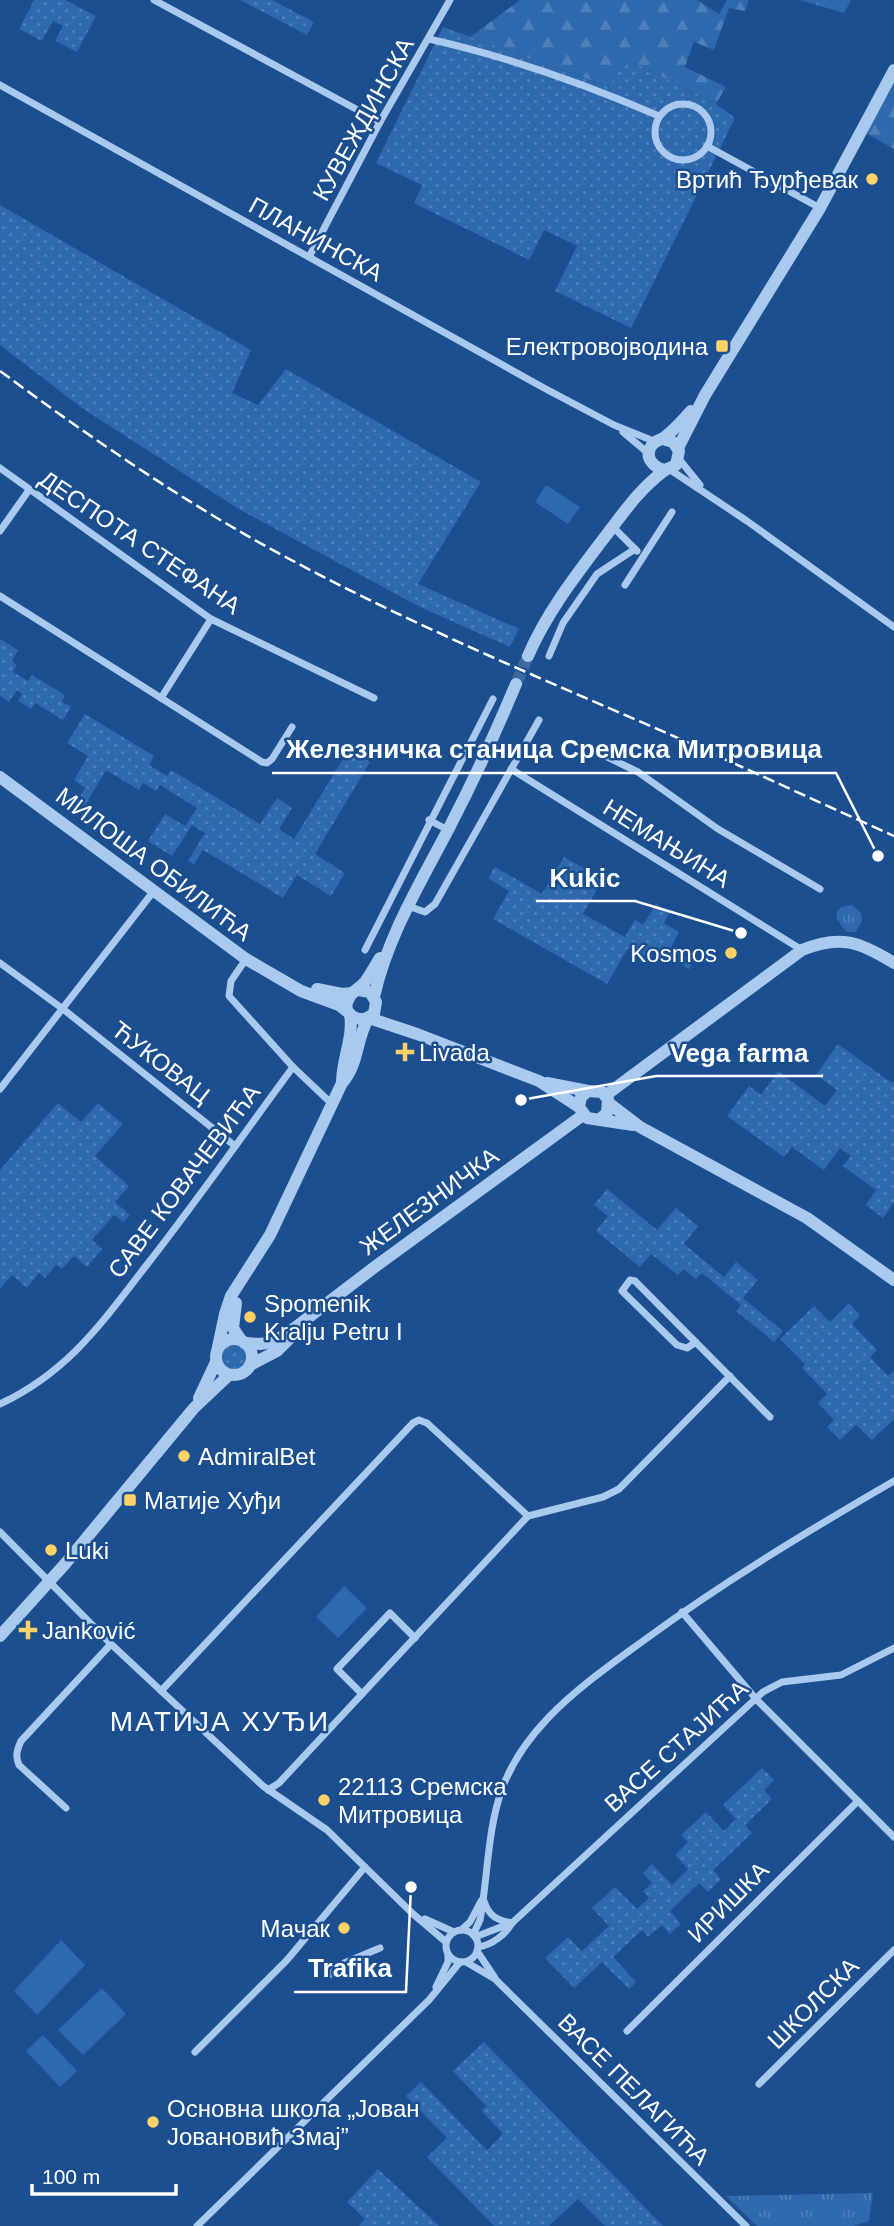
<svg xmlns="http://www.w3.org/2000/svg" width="894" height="2226" font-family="Helvetica,sans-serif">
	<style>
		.grass { fill: url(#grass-dots) }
		.forest { fill: url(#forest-firs) }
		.park { fill: url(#park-tufts) }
		.pitch { fill: #2e69ad }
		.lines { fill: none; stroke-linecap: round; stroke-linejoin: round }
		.tertiary-tunnel { stroke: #3d69a0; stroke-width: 12; stroke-dasharray: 12 6; stroke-linecap: butt }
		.minor { stroke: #a9c9ee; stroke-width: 7 }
		.tertiary { stroke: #a9c9ee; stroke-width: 12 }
		.rail { stroke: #fff; stroke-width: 2.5; stroke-dasharray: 12 5; stroke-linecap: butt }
		.poi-dot { fill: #ffd166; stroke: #1b4f8f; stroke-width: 2.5 }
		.labels { text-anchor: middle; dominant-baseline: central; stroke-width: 5; stroke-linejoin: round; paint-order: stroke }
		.street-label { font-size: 24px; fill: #fff; stroke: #1b4f8f }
		.poi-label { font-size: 24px; fill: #fff; stroke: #1b4f8f; text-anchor: start }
		.quarter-label { font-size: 28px; letter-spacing: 2px; fill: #fff; stroke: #1b4f8f }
		.leader { fill: none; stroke: #fff; stroke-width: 2.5 }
		.callout-dot { fill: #fff; stroke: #1b4f8f; stroke-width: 2.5 }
		.callout-label { font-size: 26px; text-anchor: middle; font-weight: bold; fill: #fff; stroke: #1b4f8f; stroke-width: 5; stroke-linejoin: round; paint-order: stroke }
	</style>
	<defs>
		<pattern id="grass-dots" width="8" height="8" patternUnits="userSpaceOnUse" patternTransform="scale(1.75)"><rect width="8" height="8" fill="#2e69ad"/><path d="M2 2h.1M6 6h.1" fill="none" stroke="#4d80b9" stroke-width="1.8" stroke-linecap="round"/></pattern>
		<pattern id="forest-firs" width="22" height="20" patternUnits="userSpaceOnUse" patternTransform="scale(1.75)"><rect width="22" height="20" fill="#2e69ad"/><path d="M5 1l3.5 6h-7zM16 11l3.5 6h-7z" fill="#4d80b9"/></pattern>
		<pattern id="park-tufts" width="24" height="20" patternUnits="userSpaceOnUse" patternTransform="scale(1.75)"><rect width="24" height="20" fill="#2e69ad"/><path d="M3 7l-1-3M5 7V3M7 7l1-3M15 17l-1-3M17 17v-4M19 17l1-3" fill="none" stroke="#4d80b9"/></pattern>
	</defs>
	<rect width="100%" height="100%" fill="#1b4f8f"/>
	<g class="grass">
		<path d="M34,0H65L96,16L77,52L55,41L63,26L53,21L42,41L19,29Z"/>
		<path d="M240,0H272L314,22L307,35Z"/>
		<path d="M443,27L609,87L623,57L716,104L735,118L631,328L555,291L577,246L544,230L529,260L414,203L422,185L376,163Z"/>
		<path d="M0,205L251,350L232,393L258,405L286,369L481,482L418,584L519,629L510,647L420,607L237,508L82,408L0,345Z"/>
		<path d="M0,639L18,650L12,661L17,665L13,672L28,681L32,675L65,695L62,702L71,707L63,720L35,703L31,709L18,701L22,694L17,690L9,702L0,696Z"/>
		<path d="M85,714L154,756L149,765L167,776L171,770L260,824L277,798L292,808L279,829L294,839L349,749L370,762L315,854L345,873L331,896L297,875L283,898L203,850L194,864L188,861L205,833L192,825L172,856L148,841L165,814L185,826L197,808L160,785L156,791L143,783L139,790L106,770L80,814L72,809L85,788L74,780L88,756L67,743Z"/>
		<path d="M564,857L603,879L583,914L625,937L635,920L643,925L656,904L670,912L664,923L679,932L670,949L693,962L689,969L653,948L646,959L628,948L607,984L493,919L509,891L488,878L495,867L542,894Z"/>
		<path d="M838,1044L892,1083L894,1081V1202L883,1218L866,1205L876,1190L843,1166L851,1156L840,1148L824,1170L792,1147L784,1157L727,1116L749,1086L761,1095L778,1071L825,1106L837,1090L816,1075Z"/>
		<path d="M58,1103L81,1122L98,1103L123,1124L95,1156L129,1186L115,1202L130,1215L123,1222L114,1215L92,1240L102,1249L87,1267L74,1256L62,1269L56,1265L45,1278L39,1273L27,1288L12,1275L0,1289V1170Z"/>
		<path d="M607,1189L657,1230L676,1208L698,1226L684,1244L724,1277L736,1262L758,1280L743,1298L783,1331L774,1342L736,1311L741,1305L702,1273L696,1279L683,1269L678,1275L651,1254L640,1267L596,1231L608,1216L594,1205Z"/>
		<path d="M849,1303L860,1315L852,1324L877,1350L870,1357L888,1376L894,1371V1419L872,1440L856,1425L840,1440L827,1427L834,1420L818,1403L827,1394L802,1368L805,1364L780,1339L814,1306L830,1322Z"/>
		<circle cx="234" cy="1357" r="12"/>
		<path d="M762,1768L774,1780L764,1790L772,1799L745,1825L752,1833L713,1870L721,1879L708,1892L699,1883L670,1911L681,1924L670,1934L662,1925L648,1937L642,1930L613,1957L636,1982L629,1989L602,1962L574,1988L545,1958L568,1937L582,1951L609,1926L592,1908L615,1887L637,1909L649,1898L643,1891L652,1883L643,1873L652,1864L672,1885L688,1869L675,1855L688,1842L681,1835L706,1812L724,1831L736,1819L723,1805Z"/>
		<path d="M484,2042L663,2226H605L578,2199L549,2226H494L427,2157L447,2138L406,2096L421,2082L487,2150L503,2134L482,2111L486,2106L453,2071Z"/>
		<path d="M378,2169L439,2226H359L365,2219L347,2202Z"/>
	</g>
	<g class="forest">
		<path d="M520,0H697L719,14L727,0H749L745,11L729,8L714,50L694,42L685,67L726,87L716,104L623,57L610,87L470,37Z"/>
		<path d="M800,0H851L844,13Z"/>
		<path d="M894,84V149L866,133Z"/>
	</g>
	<g class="park">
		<path d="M852,905L861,913L862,921L856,932H847C840,923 831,917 841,907Z"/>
		<path d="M873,2193L869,2221L854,2226H757L726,2196Z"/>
	</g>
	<g class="pitch">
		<path d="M546,485L580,507L568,524L535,502Z"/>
		<path d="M344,1586L367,1608L338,1638L316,1617Z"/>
		<path d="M61,1940L85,1965L37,2015L14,1991Z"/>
		<path d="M102,1988L126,2014L83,2055L58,2030Z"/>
		<path d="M43,2035L77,2071L60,2087L26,2051Z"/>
	</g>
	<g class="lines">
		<path class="tertiary-tunnel" d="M516,684L528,656"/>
		<g class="minor">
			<path d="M154,0L380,122"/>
			<path d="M429,39C509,57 585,84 659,116"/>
			<path d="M0,85L544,388L614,425L656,442"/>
			<circle cx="683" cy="132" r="28"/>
			<path d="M707,146L820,208"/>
			<path d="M309,257L380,122L450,0"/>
			<path d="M623,432L648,453"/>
			<path d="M679,459L700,485"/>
			<path d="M0,468L211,619L374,698"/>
			<path d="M669,469L747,521L894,627"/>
			<path d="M613,527L637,551"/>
			<path d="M0,531L29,490"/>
			<path d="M625,585L672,512"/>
			<path d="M0,596L262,762L267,763L272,759L292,727"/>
			<path d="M549,656L563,623L597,574L635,549"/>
			<path d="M161,698L211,619"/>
			<path d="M597,752L638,772L718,829L820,889"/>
			<path d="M511,769L802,950"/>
			<path d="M429,820L448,830"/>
			<path d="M408,906L425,912L435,904L539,720"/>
			<path d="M365,950L493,699"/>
			<path d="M246,959L231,981L229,996L293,1067L332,1104"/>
			<path d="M0,963L63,1009L235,1146"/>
			<path d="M0,1089L153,892"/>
			<path d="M696,1342L687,1348L677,1345L622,1291L630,1280L635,1281L770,1417"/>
			<path d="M0,1404C70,1371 103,1321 149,1262C199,1198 245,1132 293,1067"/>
			<path d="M0,1532L111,1644L263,1786L327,1830L412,1913L446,1942"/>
			<path d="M682,1612L756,1699L894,1837"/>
			<path d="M161,1691L413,1423L419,1420L427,1423L528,1516L603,1497L619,1489L730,1376"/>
			<path d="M362,1694L337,1669L390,1613L415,1638"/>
			<path d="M268,1790L279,1783L528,1516"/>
			<path d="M66,1808L19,1765C15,1756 17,1750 21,1741L111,1644"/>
			<path d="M484,1901C489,1916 496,1920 512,1923"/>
			<path d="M425,1919L454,1932"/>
			<path d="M461,1930L470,1922L481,1901"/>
			<circle cx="462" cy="1946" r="16"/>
			<path d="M473,1935L480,1920C488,1877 487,1831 502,1789C511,1764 529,1738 548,1718C576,1689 610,1665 643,1641C723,1582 808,1531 894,1481"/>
			<path d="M475,1937L511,1923"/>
			<path d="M478,1947C492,1945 505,1935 512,1923L763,1692L782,1682L841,1675L894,1648"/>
			<path d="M477,1951L495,1978"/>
			<path d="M466,1962L495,1979L746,2226"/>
			<path d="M329,1975L344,1963L380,1948"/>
			<path d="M436,1987L448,1962V1954"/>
			<path d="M627,2031L858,1801"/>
			<path d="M195,2052L287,1960L365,1867"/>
			<path d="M759,2084L894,1950"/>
			<path d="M197,2226L429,2000L460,1962"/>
		</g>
		<g class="tertiary">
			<path d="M663,439L673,442L679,451L676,465L665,470C654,468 643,457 652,445C656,440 662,440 666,436C675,429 683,420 691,411"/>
			<path d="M678,448L705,395L820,208L894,70"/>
			<path d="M528,656C546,614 573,579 601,542C623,514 636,492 665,470"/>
			<path d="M0,777L246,959L301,991L339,1005L348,1012"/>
			<path d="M317,989L342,994L353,993"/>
			<path d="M358,990L370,992L376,1002L374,1014L365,1019C353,1020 341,1011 349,998C352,991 360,988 365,982C370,975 375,966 380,958"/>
			<path d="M374,997C387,938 420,883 448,830C473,782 495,734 516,684"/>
			<path d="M369,1018L417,1034L539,1081L579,1107"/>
			<path d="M342,1082C342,1059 354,1037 350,1014"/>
			<path d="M547,1083L588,1091"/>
			<path d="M606,1095L802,950C840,934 860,942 894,963"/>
			<path d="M610,1104L640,1127L807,1218L894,1280"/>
			<path d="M600,1119L607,1113L608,1099L602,1092L588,1091L581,1097L579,1107L587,1118L633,1125"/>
			<path d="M236,1303L233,1328L241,1340"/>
			<circle cx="234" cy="1357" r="18"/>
			<path d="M245,1343L260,1344L273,1342L292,1330L376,1266L583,1115"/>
			<path d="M218,1347L225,1314L231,1296L270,1235L342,1083C359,1064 356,1039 368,1019"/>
			<path d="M250,1365L277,1351L293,1335"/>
			<path d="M199,1398L216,1362"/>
			<path d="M0,1636L65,1564L194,1408L229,1375"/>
		</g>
		<path class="rail" d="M0,371C87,435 175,496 269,548C393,616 523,671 653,727C734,763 814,800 894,836"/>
	</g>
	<g class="poi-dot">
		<circle cx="872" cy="179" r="7"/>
		<rect x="715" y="339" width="14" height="14" rx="3.5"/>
		<circle cx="731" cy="953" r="7"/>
		<path d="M401.5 1041.5h7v7h7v7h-7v7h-7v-7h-7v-7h7z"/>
		<circle cx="250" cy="1317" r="7"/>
		<circle cx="184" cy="1456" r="7"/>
		<rect x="123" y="1493" width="14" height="14" rx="3.5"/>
		<circle cx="51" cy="1550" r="7"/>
		<path d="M24.5 1619.5h7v7h7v7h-7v7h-7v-7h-7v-7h7z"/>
		<circle cx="324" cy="1800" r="7"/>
		<circle cx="344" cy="1928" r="7"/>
		<circle cx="153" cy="2122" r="7"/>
	</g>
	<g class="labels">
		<g class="street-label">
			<text transform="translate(363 119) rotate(-61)">КУВЕЖДИНСКА</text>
			<text transform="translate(316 239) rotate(29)">ПЛАНИНСКА</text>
			<text transform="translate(140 542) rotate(34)">ДЕСПОТА СТЕФАНА</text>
			<text transform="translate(667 843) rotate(32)">НЕМАЊИНА</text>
			<text transform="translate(154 864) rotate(37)">МИЛОША ОБИЛИЋА</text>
			<text transform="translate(161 1062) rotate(38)">ЋУКОВАЦ</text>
			<text transform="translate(184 1181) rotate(-53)">САВЕ КОВАЧЕВИЋА</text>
			<text transform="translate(429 1201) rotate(-36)">ЖЕЛЕЗНИЧКА</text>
			<text transform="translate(676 1746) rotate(-42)">ВАСЕ СТАЈИЋА</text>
			<text transform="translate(728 1902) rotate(-45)">ИРИШКА</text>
			<text transform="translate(813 2003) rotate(-45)">ШКОЛСКА</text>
			<text transform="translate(634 2089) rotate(45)">ВАСЕ ПЕЛАГИЋА</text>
		</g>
		<g class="poi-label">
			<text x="858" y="179" text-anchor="end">Вртић Ђурђевак</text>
			<text x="708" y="346" text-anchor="end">Електровојводина</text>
			<text x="717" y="953" text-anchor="end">Kosmos</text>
			<text x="419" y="1052">Livada</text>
			<text x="264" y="1303">Spomenik<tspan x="264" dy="28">Kralju Petru I</tspan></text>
			<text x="198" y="1456">AdmiralBet</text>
			<text x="144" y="1500">Матије Хуђи</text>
			<text x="65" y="1550">Luki</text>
			<text x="42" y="1630">Janković</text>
			<text x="338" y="1786">22113 Сремска<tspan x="338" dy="28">Митровица</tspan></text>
			<text x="330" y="1928" text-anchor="end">Мачак</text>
			<text x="167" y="2108">Основна школа „Јован<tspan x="167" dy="28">Јовановић Змај”</tspan></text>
		</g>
		<g class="quarter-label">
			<text x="220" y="1721">МАТИЈА ХУЂИ</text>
		</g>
	</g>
	<path class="leader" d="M878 856L836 773H272M741 933L635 901H536M521 1100L656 1076H823M411 1887L406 1992H294"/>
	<g class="callout-dot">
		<circle cx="878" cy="856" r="7"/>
		<circle cx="741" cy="933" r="7"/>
		<circle cx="521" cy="1100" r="7"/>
		<circle cx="411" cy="1887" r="7"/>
	</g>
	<g class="callout-label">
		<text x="554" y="758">Железничка станица Сремска Митровица</text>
		<text x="585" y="887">Kukic</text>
		<text x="739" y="1062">Vega farma</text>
		<text x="350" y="1977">Trafika</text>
	</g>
	<path d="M32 2184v10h144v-10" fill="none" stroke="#ffffff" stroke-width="3.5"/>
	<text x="42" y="2184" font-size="21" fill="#ffffff" stroke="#1b4f8f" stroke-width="5" paint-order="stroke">100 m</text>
</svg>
